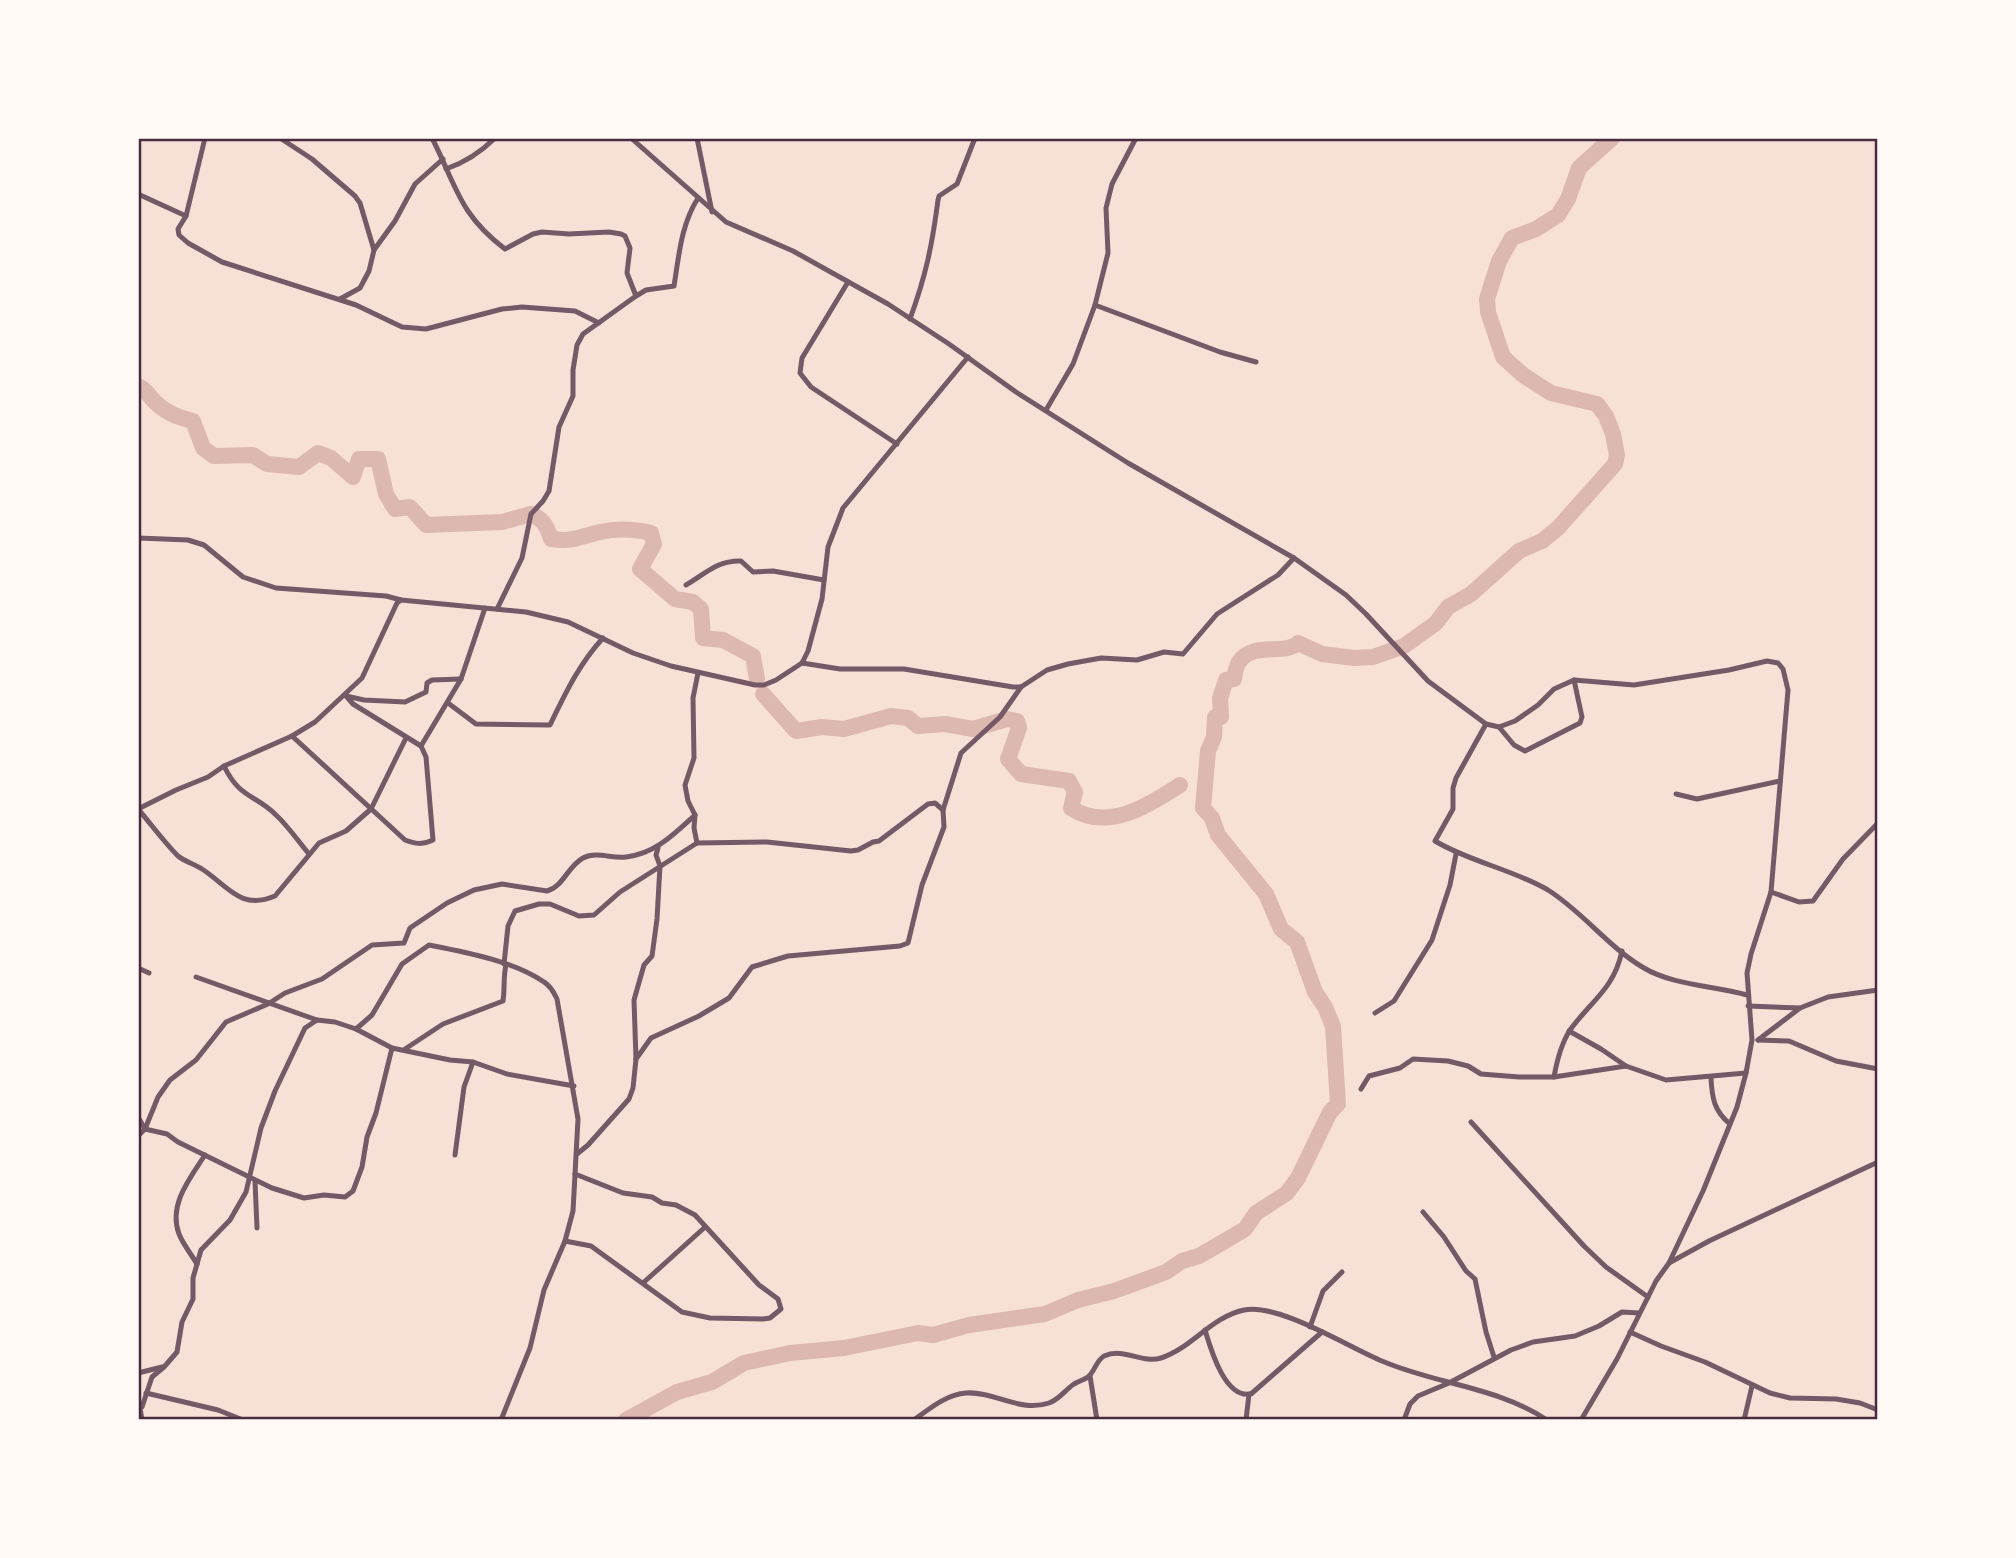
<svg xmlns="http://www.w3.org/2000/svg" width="2016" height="1558" font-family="'PT Serif',serif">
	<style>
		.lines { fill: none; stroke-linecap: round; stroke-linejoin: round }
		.river { stroke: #dcb8b0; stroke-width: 16 }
		.minor { stroke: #755966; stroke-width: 5 }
		.neatline { fill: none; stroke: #4a2c40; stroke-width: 2.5 }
	</style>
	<rect width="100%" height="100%" fill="#f7e1d7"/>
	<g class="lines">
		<g class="river">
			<path d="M138,386C146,389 149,396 155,402C165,412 179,418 193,421L203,448L214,456L253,455L267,464L299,467L318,453L331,458L353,477L359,459H378L386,494L395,509L410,507L426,525L502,522L531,514C543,519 547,526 551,539C574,542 578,537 600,532C617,528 634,529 651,533L654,544L640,569L675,599L693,602L701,609L703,638L723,640L753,656L757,679"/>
			<path d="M763,694L796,731L822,727L844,729L891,716L908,718L918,726L945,724L973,729L1007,719L1017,721L1019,728L1008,759L1021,774L1069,781L1075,792L1071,808C1107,832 1148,806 1180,785"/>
			<path d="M626,1420L677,1392L712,1382L744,1363L790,1353L844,1348L918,1333L933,1335L969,1325L1045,1314L1078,1300L1114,1291L1166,1272L1182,1261L1199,1256L1230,1238L1245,1229L1256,1213L1287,1193L1298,1178L1330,1112L1338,1104L1333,1026L1325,1007L1315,992L1297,942L1281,929L1266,894L1218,835L1212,818L1203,808L1208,751L1214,737L1215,717H1221L1220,698L1226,680L1234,679C1235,674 1236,666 1239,662C1253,641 1284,656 1298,643L1322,654L1354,658L1373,657L1404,646L1436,623L1448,607L1471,594L1519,551L1542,541L1558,528L1615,464L1617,455L1613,434L1606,416L1597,404L1551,393L1523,375L1503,357L1488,312L1487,299L1499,261L1512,238L1536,229L1558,215L1568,199L1579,168L1612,138"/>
		</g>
		<g class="minor">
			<path d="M205,138L186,216L178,229L179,235L188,243L222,262L356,305L402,327L426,329L502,309L522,307L575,311L599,323"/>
			<path d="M280,138L312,159L355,196L360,203L374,250"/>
			<path d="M432,138C457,187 459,214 505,249L533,234L542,232L569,234L609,232L621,234L625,236L630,248L627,273L636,296"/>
			<path d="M631,138L726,222L793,251L888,304L949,344L1016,392L1128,463L1294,558L1346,595L1366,614L1428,681L1486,724L1499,727L1515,721L1538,705L1554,689L1574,680L1634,685L1729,670L1767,661L1778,663L1783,669L1788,690L1771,892L1751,954L1747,973L1752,1040L1746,1073L1737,1107L1703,1191L1669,1263"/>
			<path d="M697,138L712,212"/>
			<path d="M446,169C466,162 480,153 495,138"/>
			<path d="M138,194L186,216"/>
			<path d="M848,282L802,358L800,373L811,387L897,444"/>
			<path d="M340,299L360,288L369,271L374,250L395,221L415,184L443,159"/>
			<path d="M1095,305L1220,352L1256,362"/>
			<path d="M910,319C926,275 932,246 938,200L939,196L957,184L975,138"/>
			<path d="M1046,410L1073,364L1095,305L1108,253L1106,208L1112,184L1136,138"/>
			<path d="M138,538L188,540L204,545L243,577L276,588L386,596L401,600L526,612L568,622L633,653L671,666L755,685H764L776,680L802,663L808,651L822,599L828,547L843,508L968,357"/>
			<path d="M686,585C705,574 718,560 741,561L753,572L773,571L824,580"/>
			<path d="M497,609L522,558L531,514L543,501L549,491L559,427L573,396V370L577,345L583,334L636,296L646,290L674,286C679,255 681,225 698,198"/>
			<path d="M802,663L840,669H904L1013,687H1021L1047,670L1068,664L1101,658L1137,660L1164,652L1183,654L1217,614L1278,575L1294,558"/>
			<path d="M346,696L364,700L405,702L426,692L427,683L432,680L461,679"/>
			<path d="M448,703L476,724L550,725C565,694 579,664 603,638"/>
			<path d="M1486,724L1456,778L1453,788V809L1435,841C1470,862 1512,869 1548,890C1583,912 1608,947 1644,968C1672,985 1715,986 1747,995"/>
			<path d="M1499,727L1514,745L1525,751L1580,723L1582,717L1574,680"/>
			<path d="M292,736L405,840C415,844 423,845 433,840L426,757L421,746L353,704L347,697"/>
			<path d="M421,746L461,679L485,608"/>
			<path d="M224,766C240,799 255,794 276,815C288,826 298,841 309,854"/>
			<path d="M1676,794L1697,799L1780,781"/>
			<path d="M138,809C151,824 164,842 178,856C185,862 195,864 202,869C227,885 240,911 275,896L319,843L346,831L371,809L406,738"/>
			<path d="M138,809L176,790L208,777L224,766L292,736L315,722L362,678L397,603L401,600"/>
			<path d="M697,843L694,828L695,815L688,801L685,785L694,758L693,698L698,673"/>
			<path d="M1771,892L1799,902L1813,901L1843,859L1878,823"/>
			<path d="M504,964L508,926L515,911L539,904H550L579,916L594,915L620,892L697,843L767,842L851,851L858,850L873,842L879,841L928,804L935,803L943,810"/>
			<path d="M138,968L149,973"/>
			<path d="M196,977L317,1020"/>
			<path d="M1748,1006L1800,1008"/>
			<path d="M1375,1013L1394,1001L1432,940L1450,885L1456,854"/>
			<path d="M356,1029L372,1015L402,964L429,945C465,952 514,961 544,982C551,986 554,993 557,999L578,1119L573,1211L565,1241L544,1290L530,1348L501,1420"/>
			<path d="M1569,1031L1601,1049L1626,1066"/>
			<path d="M1758,1040L1800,1008L1828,997L1878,990"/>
			<path d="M1758,1040L1789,1041L1836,1061L1878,1069"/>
			<path d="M405,1049L443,1024L503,1001C505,988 503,977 506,965"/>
			<path d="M636,1059L651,1038L699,1016L729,998L752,967L788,956L900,946L908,943L922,885L944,827L943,810L961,753L1000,717L1021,687"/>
			<path d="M1554,1077C1557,1060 1561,1044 1570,1030C1591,1001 1614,989 1622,951"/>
			<path d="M1711,1078C1712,1098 1714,1111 1730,1124"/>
			<path d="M1361,1089L1369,1076L1400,1068L1413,1059L1448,1061L1468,1066L1481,1074L1519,1077H1554L1626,1066L1666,1080L1746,1073"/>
			<path d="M138,1117L145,1129L167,1134L178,1142L272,1188L304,1198L324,1195L345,1197L353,1191L362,1167L367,1137L376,1113L392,1048"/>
			<path d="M1471,1122L1584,1246L1606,1267L1648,1297"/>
			<path d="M138,1136L145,1129L158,1097L170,1080L196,1060L226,1022L268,1004L285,993L322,979L372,945L404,943L410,928L447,903L474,890L502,884L547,891C563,887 568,866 583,858C597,851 612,859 626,857C655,854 674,834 695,815"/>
			<path d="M577,1154L588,1145L629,1099L633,1088L636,1059L634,1000L644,965L652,956L657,919L660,866L656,855L658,848"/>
			<path d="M455,1155L464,1087L473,1062"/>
			<path d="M255,1181L257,1228"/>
			<path d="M1423,1212L1444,1237L1466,1271L1475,1279L1486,1332L1494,1357"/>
			<path d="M565,1241L591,1246L682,1312L710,1318L763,1319L770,1318L781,1309L778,1299L759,1285L695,1215L676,1205L662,1203L652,1197L623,1193L575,1174"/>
			<path d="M197,1264C191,1254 183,1244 179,1234C168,1205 190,1178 205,1155"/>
			<path d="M643,1283L704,1228"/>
			<path d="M1310,1327L1323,1291L1342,1272"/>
			<path d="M1205,1330C1211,1350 1225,1399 1251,1394L1322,1332"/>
			<path d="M1630,1332L1661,1346L1705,1362L1770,1393L1790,1398L1836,1399L1860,1403L1878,1410"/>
			<path d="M138,1373L162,1367"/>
			<path d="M1090,1376L1097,1420"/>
			<path d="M146,1393L218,1410L243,1420"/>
			<path d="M138,1396L142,1420"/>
			<path d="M142,1407L152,1377L164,1367L177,1352L182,1322L193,1299V1278L201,1250L230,1220L246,1192L261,1128L275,1091L305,1028L317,1020L335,1022L356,1029L392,1048L450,1060L473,1062L507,1074L574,1086"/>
			<path d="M914,1420C929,1409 947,1394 966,1393C994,1391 1020,1413 1049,1403C1060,1399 1065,1390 1074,1384C1079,1381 1084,1380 1088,1377C1095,1371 1096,1361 1104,1356C1124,1347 1142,1364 1161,1358C1192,1348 1211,1317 1244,1310C1279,1303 1348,1347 1382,1361C1435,1384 1498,1387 1547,1420"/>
			<path d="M1246,1420L1249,1394"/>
			<path d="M1404,1420L1410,1404L1418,1396L1449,1383L1511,1350L1533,1342L1575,1336L1599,1326L1622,1312L1639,1313"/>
			<path d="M1581,1420L1617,1359L1656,1281L1669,1263L1709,1241L1878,1162"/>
			<path d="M1744,1420L1752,1386"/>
		</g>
	</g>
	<rect width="2016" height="1558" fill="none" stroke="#fffaf5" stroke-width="280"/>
	<rect x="140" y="140" width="1736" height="1278" class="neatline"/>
</svg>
